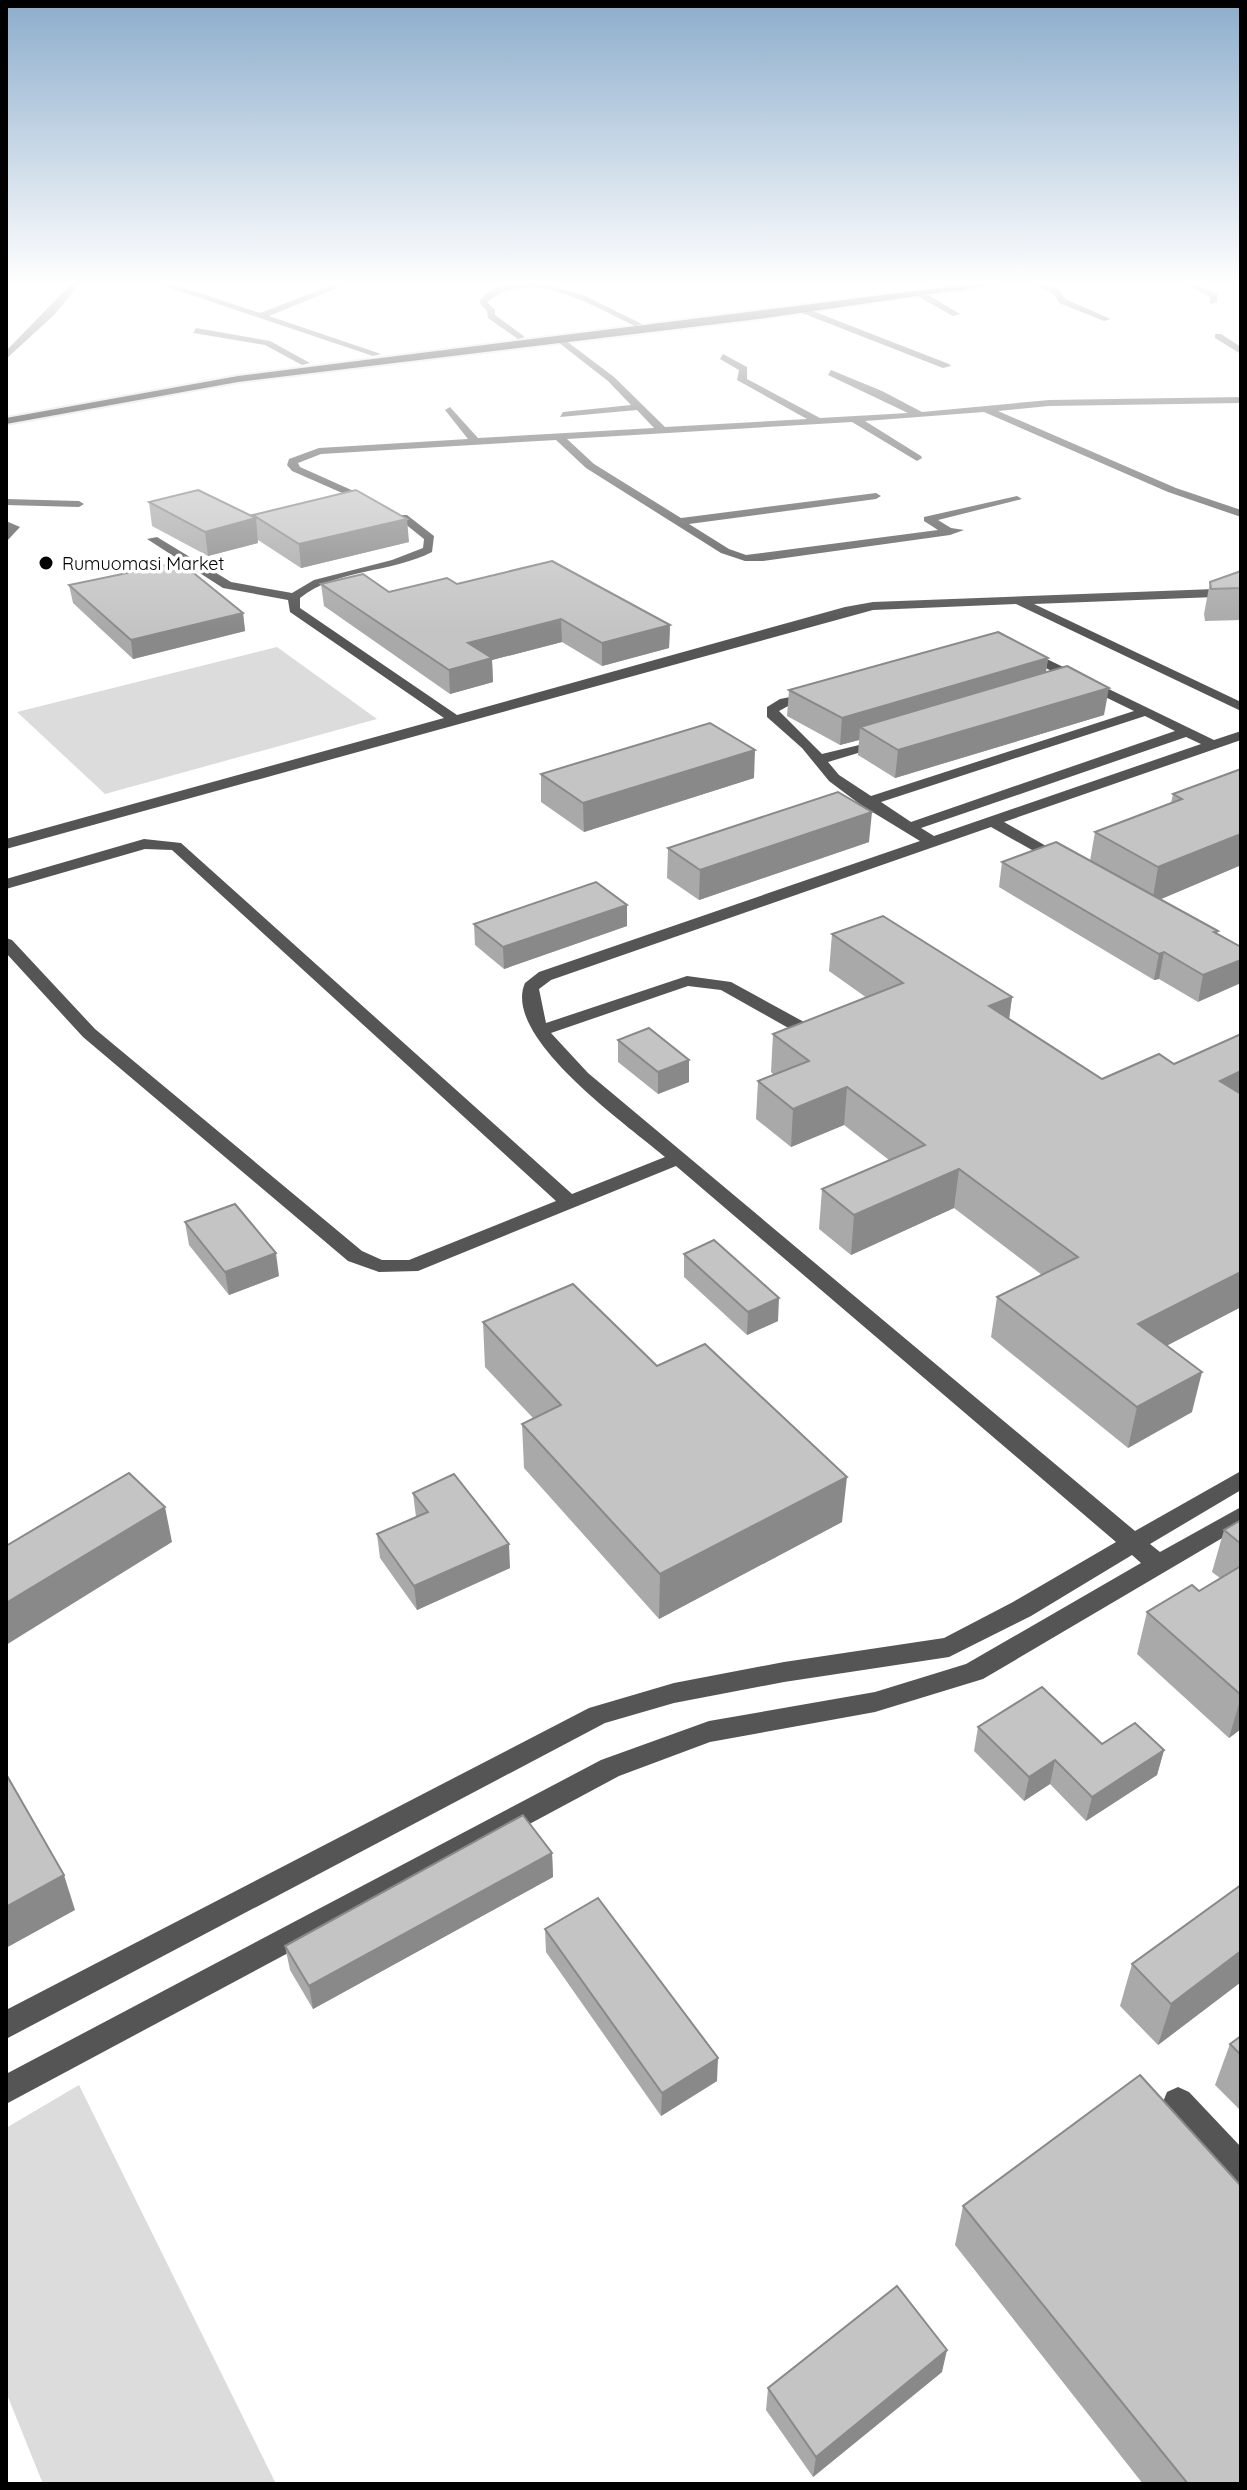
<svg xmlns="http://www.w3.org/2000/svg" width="1247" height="2490" font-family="Quicksand,sans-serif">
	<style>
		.green { fill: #dcdcdc }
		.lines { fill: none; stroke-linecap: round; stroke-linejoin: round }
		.major-casing { stroke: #dbdbdb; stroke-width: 4 }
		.minor { fill: #555; fill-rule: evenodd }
		.major { fill: #000; fill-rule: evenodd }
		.wall { fill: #a9a9a9 }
		.shaded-wall { fill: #898989 }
		.building { fill: #c4c4c4; stroke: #898989; stroke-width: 2 }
		.poi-dot { fill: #000; stroke: #fff; stroke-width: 3 }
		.labels { text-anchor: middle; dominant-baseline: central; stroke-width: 7; stroke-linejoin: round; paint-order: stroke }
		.far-poi-label { font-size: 18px; fill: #000; stroke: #fff; text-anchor: start }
	</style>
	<rect width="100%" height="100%" fill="#fff"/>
	<g class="green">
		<path d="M277,647L377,719L105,794L17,712Z"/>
		<path d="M79,2085L276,2484H43L6,2392V2128Z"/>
	</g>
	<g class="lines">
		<defs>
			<path id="major" d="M995,281H1020L758,319L238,382L6,424V418L238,376Z"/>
		</defs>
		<use href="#major" class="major-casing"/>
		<g class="minor">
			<path d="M150,281H163L260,313L343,281H355L269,316L381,354L373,356Z"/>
			<path d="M533,281L583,295L642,324L635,326C592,306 531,266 487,302L495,310V315L525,337L518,339L488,318L487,311L479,302C489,285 516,281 533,281Z"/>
			<path d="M938,281H951L968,289L961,291Z"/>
			<path d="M1028,281H1040L1060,290L1065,299L1111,319L1104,321L1059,303L1054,294Z"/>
			<path d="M1179,281H1190L1217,294V302L1210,304V297Z"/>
			<path d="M72,283L79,285L54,315L6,359V351Z"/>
			<path d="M919,293H925L960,314L953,316L919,297Z"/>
			<path d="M805,308L949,364L951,366L943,368L802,313Z"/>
			<path d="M196,328L270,341L310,363L302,365L265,345L193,333Z"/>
			<path d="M1215,334H1221L1241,347V354L1215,338Z"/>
			<path d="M561,337L614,377L665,427L807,419L737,380L739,370L720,359L723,354L747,367V379L820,418L908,413L828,375L831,370L882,391L922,412L1049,400L1241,397V403L1049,406L998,411L1176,488L1241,510V517L1168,492L984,412L865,421L921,456L922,458L917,461L852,422L567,439L594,464L681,518L876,493L881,496L876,499L689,524L729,549L746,555L938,530L924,521V517L1017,496L1022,499L938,520L951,528L964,530L950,535L763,561H745L721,553L586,468L556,440L321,454L298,463L300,467L376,501V505L372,506L292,471L287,465L289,459L319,448L468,439L445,410L450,407L478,438L654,428L637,410L560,417L563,412L631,405L608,381L558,342Z"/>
			<path d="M6,499L79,501L84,504L79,507L6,505Z"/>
			<path d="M399,515H407L434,536L432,552C391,573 336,569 300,598V608L457,715L845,607L873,602L1241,588V596L1034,604L1241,702V711L1016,604L873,610L6,849V839L444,718L290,612L288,600L223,588L147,539L157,537L231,582L292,593L314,580L392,560L423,548L424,539L399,519Z"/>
			<path d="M6,521L20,527L6,542Z"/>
			<path d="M1024,648L1214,740L1241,731V740L1004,822L1067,858V864H1057L991,827L551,980L539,989L546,1023L687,976L731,982L804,1022L807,1026L804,1030H792L721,990L688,986L551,1033L588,1073L1135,1531L1241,1471V1490L1150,1544L1160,1552L1241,1507V1527L983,1679L875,1712L710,1742L619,1776L6,2104V2074L601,1760L709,1721L875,1692L966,1664L1141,1563L1132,1555L1031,1616L949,1657L784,1682L674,1703L605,1723L6,2039V2010L589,1708L674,1683L784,1662L944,1638L1013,1602L1116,1542L676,1166L418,1271L379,1272L348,1261L83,1037L6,953V938L12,940L95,1029L362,1251L382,1260H409L556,1201L172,850L145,849L6,889V879L144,839L181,843L572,1194L665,1157C629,1126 501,1037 525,983L539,972L920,841L861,805L829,781L802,748L767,717V707L780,699L816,692V698L790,705L779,711L822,754L888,738V744L828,762L839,775L871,796L1134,711L1019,655L1018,652ZM1145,716L1175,731L911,822L881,802ZM1186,737L1201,744L934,836L921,828Z"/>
			<path d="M1178,2087L1189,2092L1241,2147V2185L1230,2181L1167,2112L1163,2102L1167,2092Z"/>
		</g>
		<use href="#major" class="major"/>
	</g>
	<g class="wall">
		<path d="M149,502L253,517V515L409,542L301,568L258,540V543L208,556L152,526Z"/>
		<path d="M1241,571V620L1205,621L1204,614L1210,582Z"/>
		<path d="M321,584L389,592L457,584L670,625L669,648L602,666L562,642L492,660L493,682L450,694L324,606Z"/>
		<path d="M69,585L243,613L245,631L133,659L73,603Z"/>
		<path d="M1048,658L1046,672L1104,715L895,778L858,755L859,740L840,745L787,716L789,690Z"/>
		<path d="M1241,769V868L1239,866L1160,899L1218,931L1198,1002L1159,979L1154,980L999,887L1002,862L1090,861L1095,832L1171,803L1173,794Z"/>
		<path d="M541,774L754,778L584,832L541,802Z"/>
		<path d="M869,842L699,900L667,878L668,848Z"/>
		<path d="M627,905V926L504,969L475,945L474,924Z"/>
		<path d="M832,934L1012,997L1009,1019L1102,1079L1174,1064L1241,1034V1307L1167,1345L1192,1412L1128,1448L991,1337L997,1297L1042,1275L954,1208L851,1255L819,1229L822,1189L889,1160L844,1125L791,1147L756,1119L758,1081L774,1075L771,1072L773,1034L867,998L829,971Z"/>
		<path d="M618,1040L689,1060V1082L658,1094L618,1062Z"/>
		<path d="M185,1222L279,1276L229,1295L189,1245Z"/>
		<path d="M684,1254L778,1321L747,1335L684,1277Z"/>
		<path d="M483,1322L657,1366L842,1522L659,1619L524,1468L522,1424L533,1418L485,1367Z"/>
		<path d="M413,1493L510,1568L417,1610L380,1558L377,1534L416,1517Z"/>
		<path d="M1241,1520V1729L1229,1738L1137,1654L1147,1612L1199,1591L1220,1578L1212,1572L1224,1530Z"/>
		<path d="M978,1727L1102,1744L1164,1750L1157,1775L1086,1821L1050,1784L1024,1801L974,1751Z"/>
		<path d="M552,1853L553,1877L313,2009L290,1970L285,1946Z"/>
		<path d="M1241,1885V1982L1158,2045L1120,2006L1132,1964Z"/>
		<path d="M545,1929L717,2081L661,2116L546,1952Z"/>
		<path d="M1241,2036V2111L1215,2085L1230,2044Z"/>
		<path d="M963,2206L1241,2484H1143L955,2245Z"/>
		<path d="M942,2372L813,2477L766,2410L768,2388Z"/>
	</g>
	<g class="shaded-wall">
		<path d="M256,518L258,543L208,556L205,532Z"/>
		<path d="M407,519L409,542L301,568L299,544Z"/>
		<path d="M243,613L245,631L133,659L131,640Z"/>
		<path d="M561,619L562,642L492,660L493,682L450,694L449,670L468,643Z"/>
		<path d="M670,625L669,648L602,666V643Z"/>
		<path d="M1048,658L1044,684L860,727L859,740L840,745L842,718Z"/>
		<path d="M1109,688L1104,715L895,778L898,750Z"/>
		<path d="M755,750L754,778L584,832L583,803Z"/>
		<path d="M872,812L869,842L699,900L700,870Z"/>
		<path d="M1241,834V855L1239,866L1152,903L1158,867Z"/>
		<path d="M627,905V926L504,969L503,947Z"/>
		<path d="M1164,952L1159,979L1154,980L1159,954Z"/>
		<path d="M1241,960V983L1198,1002L1203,975Z"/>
		<path d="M1012,997L1007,1034L989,1006Z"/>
		<path d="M689,1060V1082L658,1094V1072Z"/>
		<path d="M1241,1071V1105L1220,1081Z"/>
		<path d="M847,1087L844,1125L791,1147L793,1109Z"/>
		<path d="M959,1169L954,1208L851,1255L854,1215Z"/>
		<path d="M276,1253L279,1276L229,1295L225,1272Z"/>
		<path d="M1241,1272V1307L1130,1365L1138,1324Z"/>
		<path d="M779,1298L778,1321L747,1335L748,1312Z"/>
		<path d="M1202,1372L1192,1412L1128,1448L1137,1407Z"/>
		<path d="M847,1477L842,1522L659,1619L660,1574Z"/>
		<path d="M165,1507L172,1542L6,1645V1603Z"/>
		<path d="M509,1544L510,1568L417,1610L414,1586Z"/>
		<path d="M1241,1697V1729L1229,1738Z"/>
		<path d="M1164,1750L1157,1775L1086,1821L1092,1797Z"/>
		<path d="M1055,1760L1050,1784L1024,1801L1029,1777Z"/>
		<path d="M552,1853L553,1877L313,2009L309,1986Z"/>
		<path d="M64,1875L75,1910L6,1948V1907Z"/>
		<path d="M1241,1951V1982L1158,2045L1171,2004Z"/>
		<path d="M718,2058L717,2081L661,2116L662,2093Z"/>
		<path d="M947,2350L942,2372L813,2477L816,2457Z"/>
	</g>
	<g class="building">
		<path d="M198,490L256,518L205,532L149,502Z"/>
		<path d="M356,490L407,519L299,544L253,515Z"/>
		<path d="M552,561L670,625L602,643L561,619L468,643L492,658L449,670L321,584L363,574L389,592L447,578L457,584Z"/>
		<path d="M180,562L243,613L131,640L69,585Z"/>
		<path d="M1241,571V588L1211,589L1210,582Z"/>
		<path d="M998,632L1048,658L842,718L789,690Z"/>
		<path d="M1067,666L1109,688L898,750L860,727Z"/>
		<path d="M710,723L755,750L583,803L541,774Z"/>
		<path d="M1241,769V834L1158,867L1095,832L1182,799L1173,794Z"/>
		<path d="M838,792L872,812L700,870L668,848Z"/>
		<path d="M1056,842L1218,931L1214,932L1241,947V960L1203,975L1164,952L1159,954L1002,862Z"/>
		<path d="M596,882L627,905L503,947L474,924Z"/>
		<path d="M883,916L1012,997L989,1006L1102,1079L1159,1054L1174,1064L1241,1034V1071L1220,1081L1241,1094V1272L1138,1324L1202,1372L1137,1407L997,1297L1078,1257L959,1169L854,1215L822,1189L925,1145L847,1087L793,1109L758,1081L809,1061L773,1034L903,983L832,934Z"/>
		<path d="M649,1028L689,1060L658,1072L618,1040Z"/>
		<path d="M235,1204L276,1253L225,1272L185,1222Z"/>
		<path d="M714,1240L779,1298L748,1312L684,1254Z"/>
		<path d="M573,1284L657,1366L705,1344L847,1477L660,1574L522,1424L561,1405L483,1322Z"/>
		<path d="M129,1473L165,1507L6,1603V1546Z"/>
		<path d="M454,1474L509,1544L414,1586L377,1534L428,1512L413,1493Z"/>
		<path d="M1241,1520V1544L1224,1530Z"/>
		<path d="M1241,1566V1695L1147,1612L1192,1585L1199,1591Z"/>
		<path d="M1042,1687L1102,1744L1135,1723L1164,1750L1092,1797L1055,1760L1029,1777L978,1727Z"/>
		<path d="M6,1774L64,1875L6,1907Z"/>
		<path d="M523,1815L552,1853L309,1986L285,1946Z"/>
		<path d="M1241,1885V1951L1171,2004L1132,1964Z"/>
		<path d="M598,1898L718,2058L662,2093L545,1929Z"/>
		<path d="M1241,2036V2055L1230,2044Z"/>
		<path d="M1140,2075L1241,2186V2484H1188L963,2206Z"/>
		<path d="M897,2286L947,2350L816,2457L768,2388Z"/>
	</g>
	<linearGradient id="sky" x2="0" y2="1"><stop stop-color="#8cadcc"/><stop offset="0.45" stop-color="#fff"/><stop offset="1" stop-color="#fff" stop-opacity="0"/></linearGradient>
	<rect width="1247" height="630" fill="url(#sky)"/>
	<circle class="poi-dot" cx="46" cy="563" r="8"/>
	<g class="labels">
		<g class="far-poi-label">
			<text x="62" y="563">Rumuomasi Market</text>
		</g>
	</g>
	<rect width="1247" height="2490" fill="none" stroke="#000000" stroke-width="16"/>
</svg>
